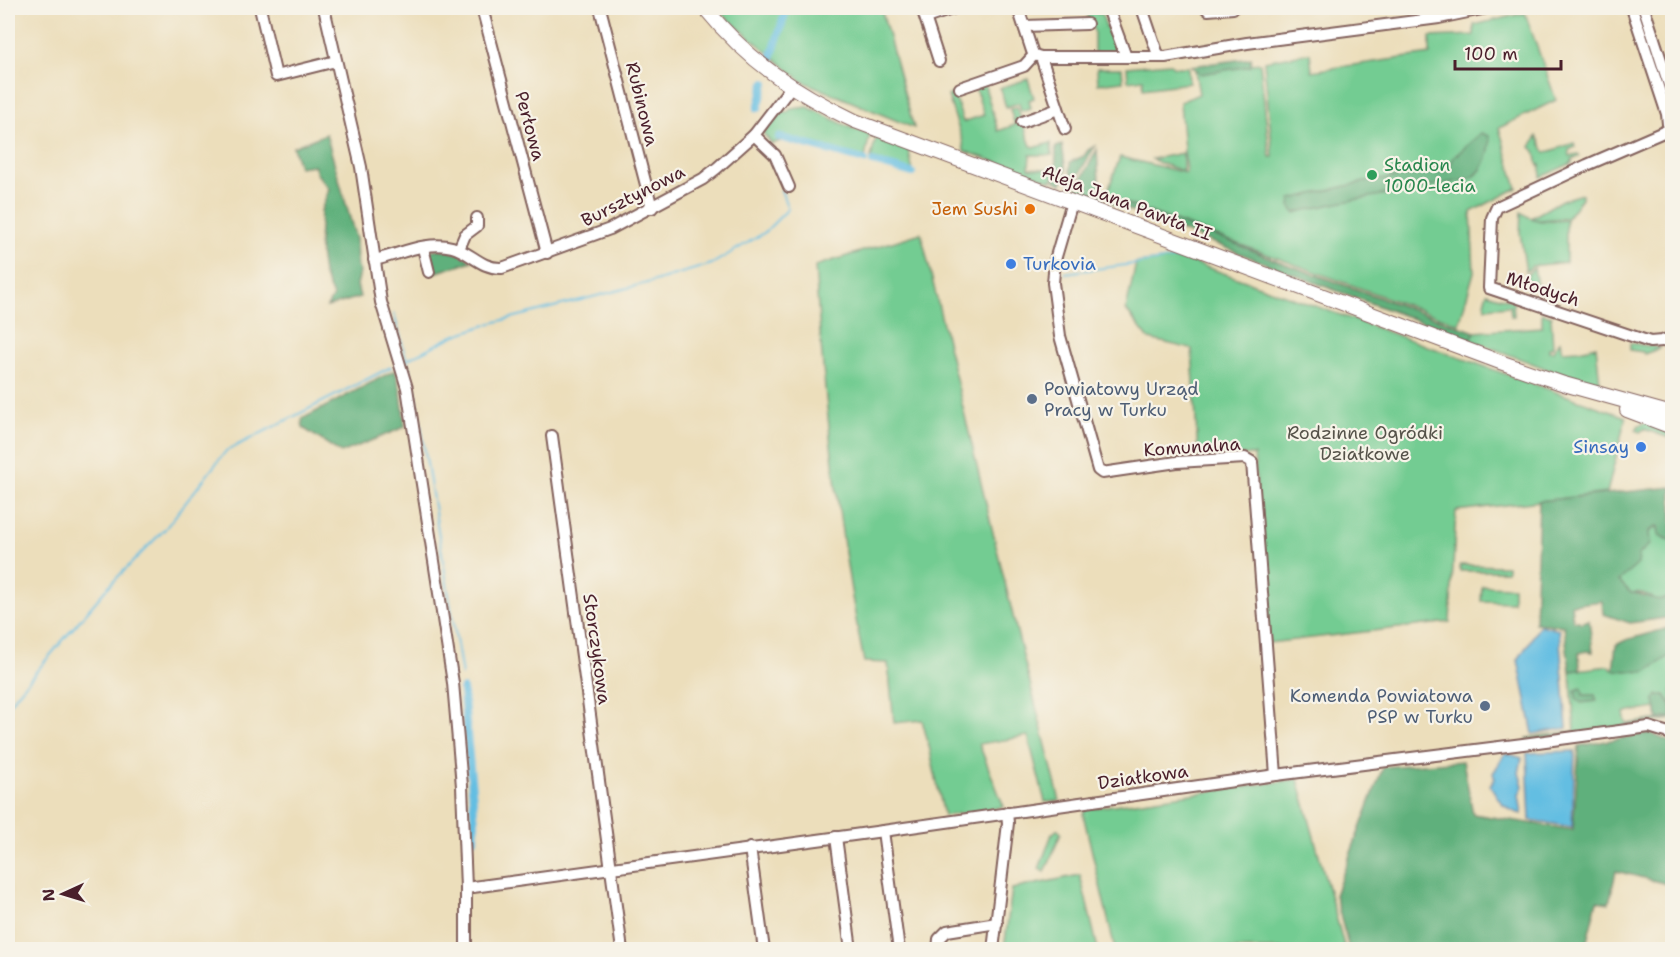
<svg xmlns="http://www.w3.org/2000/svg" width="1680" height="957" font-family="'Shantell Sans',sans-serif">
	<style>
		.green { fill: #73cc92; stroke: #5e765e; stroke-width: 1.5 }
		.forest { fill: #5eb07c; stroke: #546854; stroke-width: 1.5 }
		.water { fill: #64bee2; stroke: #576e86; stroke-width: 1.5 }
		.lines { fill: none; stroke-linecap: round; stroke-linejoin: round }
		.stream { stroke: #64bee2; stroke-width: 2 }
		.canal { stroke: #64bee2; stroke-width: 8 }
		.minor-casing { stroke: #83625d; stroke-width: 14 }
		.major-casing { stroke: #83625d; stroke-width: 16 }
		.minor { stroke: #fff; stroke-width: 10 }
		.major { stroke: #fff; stroke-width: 14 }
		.leisure-dot { fill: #2e9e5b; stroke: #f7f3e8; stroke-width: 2 }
		.food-dot { fill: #e8710a; stroke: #f7f3e8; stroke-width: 2 }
		.shop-dot { fill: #3f7fe0; stroke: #f7f3e8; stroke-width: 2 }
		.service-dot { fill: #5c6f8a; stroke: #f7f3e8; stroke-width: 2 }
		.labels { text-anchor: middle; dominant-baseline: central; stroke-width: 4.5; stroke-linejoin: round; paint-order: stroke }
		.street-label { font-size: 18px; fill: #4a1f2b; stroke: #f7f3e8 }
		.leisure-label { font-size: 18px; fill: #27864d; stroke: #f7f3e8; text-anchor: start }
		.food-label { font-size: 18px; fill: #c56008; stroke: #f7f3e8; text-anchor: end }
		.shop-label { font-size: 18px; fill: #366cbe; stroke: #f7f3e8; text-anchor: start }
		.service-label { font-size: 18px; fill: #4e5e75; stroke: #f7f3e8; text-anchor: start }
		.park-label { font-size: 18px; fill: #56534a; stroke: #f7f3e8 }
	</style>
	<rect width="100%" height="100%" fill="#f7f3e8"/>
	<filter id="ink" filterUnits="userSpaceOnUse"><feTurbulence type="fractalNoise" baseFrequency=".0167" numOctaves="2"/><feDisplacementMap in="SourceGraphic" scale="12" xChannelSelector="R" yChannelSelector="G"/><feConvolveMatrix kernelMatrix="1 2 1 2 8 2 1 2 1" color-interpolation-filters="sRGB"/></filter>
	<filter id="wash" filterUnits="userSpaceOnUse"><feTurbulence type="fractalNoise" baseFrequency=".008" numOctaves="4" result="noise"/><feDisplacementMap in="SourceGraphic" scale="24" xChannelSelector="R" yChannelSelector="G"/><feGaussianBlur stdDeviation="1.35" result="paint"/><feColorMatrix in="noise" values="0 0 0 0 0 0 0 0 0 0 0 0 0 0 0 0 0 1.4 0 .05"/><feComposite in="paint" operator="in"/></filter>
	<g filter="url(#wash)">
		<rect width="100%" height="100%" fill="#ecdebb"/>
		<g class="green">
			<path d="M718,8H881L914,128L802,81L722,14Z"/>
			<path d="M1095,11L1098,14L1101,12L1110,38L1115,37L1120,53H1094V31L1087,15Z"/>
			<path d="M1525,13L1556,100L1499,128L1517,188L1471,212L1474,272L1459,324L1106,196L1120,157L1186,173L1180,102L1199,94L1195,71L1260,63L1270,157H1273L1264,61L1310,53L1312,71L1430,54V37L1474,35V25Z"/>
			<path d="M1169,63L1174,67H1188L1189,83L1143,89V79L1128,81L1127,67Z"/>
			<path d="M1097,68H1122L1123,81L1098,84Z"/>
			<path d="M1028,79L1034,98L1029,100L1031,108L1021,111L1019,103L1006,107L1000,88Z"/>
			<path d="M984,83L998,131L1015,125L1010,109L1017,107L1031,146L1036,147L1051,143L1052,155H1030L1029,168L1055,170L1052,181L964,151L963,142L948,96L954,93L963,122L984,115L975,87Z"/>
			<path d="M808,107L851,128L870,134L865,158L786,139L772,144L763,133L783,111L786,113L791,109Z"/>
			<path d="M1537,136L1545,152L1551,151L1574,143L1575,147L1569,150L1570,156L1578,154L1580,156L1572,160V163L1541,177L1540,165L1538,166L1535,151L1531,147Z"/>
			<path d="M877,137L908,147L913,172L871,158L875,141Z"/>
			<path d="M1183,153V171L1162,164L1152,159Z"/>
			<path d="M1582,194V198L1567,218L1539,220L1531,218L1562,200Z"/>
			<path d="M1521,212C1536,224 1547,221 1566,220V262L1532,266L1526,272L1520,233Z"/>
			<path d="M921,233L1014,620L1060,801L1045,802L1028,736L979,744L1004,807L944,816L929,746L922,720L894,723L888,663L864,662C838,532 824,398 815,266Z"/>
			<path d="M1181,258L1626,417L1607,493L1456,511L1450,622L1269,643L1254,455L1198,456L1192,349L1149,339L1126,310L1136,263Z"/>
			<path d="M1534,268L1537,285L1533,288L1527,282V275Z"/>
			<path d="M1487,293L1513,301L1514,316H1511L1510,306L1486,308L1484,302Z"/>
			<path d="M1542,313L1552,316L1551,317L1553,347L1549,348V351H1553L1560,341L1562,351L1579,350L1596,346L1600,383L1555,372L1471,340L1475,332L1542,327Z"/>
			<path d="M1630,343L1661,348L1644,354L1643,352L1630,350Z"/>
			<path d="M1648,422L1672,433V439L1644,429L1640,432L1636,430L1639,425Z"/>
			<path d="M1658,526L1659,535L1672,541V595C1658,606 1654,596 1642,593C1639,592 1635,593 1631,593L1619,581L1626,574L1639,554L1649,532Z"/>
			<path d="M1460,565L1507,566V571H1460Z"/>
			<path d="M1482,586L1513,587V602L1481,601Z"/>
			<path d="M1672,654V706L1665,695L1655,699L1657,708L1624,713L1626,724L1672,717V719L1527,740V738L1575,731L1570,671L1609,666L1613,670L1661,661Z"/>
			<path d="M1298,779L1345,949H1115L1083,814L1086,809Z"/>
			<path d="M1058,829L1061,833L1045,872L1039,869L1052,834Z"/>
			<path d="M1080,875L1098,949H1004L1012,889Z"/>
		</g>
		<g class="forest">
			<path d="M1251,58V66L1201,74L1191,66Z"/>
			<path d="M1481,133L1489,136C1492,148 1485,170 1473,177C1466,181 1446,183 1437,185C1389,195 1342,200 1295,213L1290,206L1291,199L1359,183L1448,169L1454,157Z"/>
			<path d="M326,134L356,239L357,265L360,272L357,285L360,297L327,307L333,296L323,274L319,244L321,211L329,189L317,174L314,165L299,167L293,147Z"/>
			<path d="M1062,145L1066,170L1062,184L1055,181L1056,147Z"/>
			<path d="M1095,146L1074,183L1070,170V162L1084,156L1088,150Z"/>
			<path d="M1097,150L1099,180L1105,201L1075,191Z"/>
			<path d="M1110,198L1224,239L1280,262L1475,332L1471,340L1321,285L1111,203Z"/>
			<path d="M440,249L460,254L472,261L431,274L427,251Z"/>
			<path d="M395,370L401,391L405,427L341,453L303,428L302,419Z"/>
			<path d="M1672,487V541L1659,535L1658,526L1649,531L1650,544L1639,554L1638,564L1619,581L1631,593C1646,593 1658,606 1672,595V617L1630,623L1603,614L1602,601L1571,605L1573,621H1579L1580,623L1589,620L1593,652L1587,651L1579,653L1580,670L1570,671L1564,626L1535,623L1539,501Z"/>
			<path d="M1672,627V654L1646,672L1613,670L1616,645L1626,640Z"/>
			<path d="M1582,688L1583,695H1595L1597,701L1581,703L1576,698L1575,690Z"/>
			<path d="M1657,695H1665L1672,706V717L1658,719L1655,699Z"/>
			<path d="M1650,733L1672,743L1671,885L1616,871L1609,903L1597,901L1585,949H1349L1335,895L1383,767L1463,761L1473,814L1573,830L1579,746Z"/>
		</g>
		<g class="water">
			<path d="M1540,625L1559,630L1567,728L1533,734L1518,660Z"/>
			<path d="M1575,751L1572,827L1530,820L1527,753Z"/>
			<path d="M1506,753L1522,758L1519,773L1523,786L1519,795L1522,814C1505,811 1498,799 1490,785L1495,778L1493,773C1499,766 1500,758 1506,753Z"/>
		</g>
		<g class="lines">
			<g class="stream">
				<path d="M1065,273L1179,258"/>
				<path d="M394,314L415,391L462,675"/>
				<path d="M408,359L453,336L492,323L651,282L712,264L764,233L788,209L781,190"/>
				<path d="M8,705L108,587L165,529L226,451L391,367"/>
			</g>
			<g class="canal">
				<path d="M770,61L787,8"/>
				<path d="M758,108L765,83"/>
				<path d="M779,137L864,160"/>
				<path d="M873,162L912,173"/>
				<path d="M463,689L475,823L474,839"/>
			</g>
		</g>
	</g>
	<g filter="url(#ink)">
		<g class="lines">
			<defs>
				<g id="minor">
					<path d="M260,8L276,76L336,61"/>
					<path d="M324,8L361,167L381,302L407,388L453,683L462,786L466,888"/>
					<path d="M482,8L547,253"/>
					<path d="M600,8L652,208"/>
					<path d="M922,8L939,61"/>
					<path d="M1018,8L1032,51L1034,55L1041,57H1165L1247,43L1439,18L1487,8"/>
					<path d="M1108,8L1126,57"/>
					<path d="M1142,8L1157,52L1161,57"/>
					<path d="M1206,8L1208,10L1233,8"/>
					<path d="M1632,8L1667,114L1668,124"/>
					<path d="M1644,8L1672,94"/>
					<path d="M926,18L955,8"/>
					<path d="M1024,26L1087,24"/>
					<path d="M1041,57L1065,129"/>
					<path d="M960,88L1024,66L1034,55"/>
					<path d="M1022,122L1058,109"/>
					<path d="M1668,130L1587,165L1497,207L1492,218L1489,288L1650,342L1662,341L1672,337"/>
					<path d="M754,135L775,155L789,187"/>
					<path d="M1072,202L1055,260L1053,283L1060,336L1098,470L1102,473L1177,462L1245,458L1252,462L1276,775"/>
					<path d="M423,248L429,272"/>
					<path d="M459,249L465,235L477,226V218"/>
					<path d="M374,260C398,255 427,240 452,247C471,252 481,269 502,268L610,229L703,179L717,168L754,135L791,87"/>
					<path d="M552,436L622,950"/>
					<path d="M883,831L899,950"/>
					<path d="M836,837L851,950"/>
					<path d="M750,848L764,950"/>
					<path d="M466,950V888L883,831L1276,775L1523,744L1649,727L1672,734"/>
					<path d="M938,950L939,939L947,931L997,923"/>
					<path d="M993,950L1008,823L1007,813"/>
				</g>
				<g id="major">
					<path d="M705,8C748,61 794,92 855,121L1500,362L1564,384L1672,414"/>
					<path d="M1627,410L1672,427"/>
					<path d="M1672,950V948"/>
				</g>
			</defs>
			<use href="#minor" class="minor-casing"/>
			<use href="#major" class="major-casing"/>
			<use href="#minor" class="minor"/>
			<use href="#major" class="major"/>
		</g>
	</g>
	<circle class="leisure-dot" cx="1372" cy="175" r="6"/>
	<circle class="food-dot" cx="1030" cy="209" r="6"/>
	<g class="shop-dot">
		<circle cx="1011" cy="264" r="6"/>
		<circle cx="1641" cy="447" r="6"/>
	</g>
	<g class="service-dot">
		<circle cx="1032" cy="399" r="6"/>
		<circle cx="1485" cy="706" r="6"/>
	</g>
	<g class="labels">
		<g class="street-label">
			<text transform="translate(642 104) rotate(76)">Rubinowa</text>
			<text transform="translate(530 126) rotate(75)">Perłowa</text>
			<text transform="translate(633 196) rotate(-27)">Bursztynowa</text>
			<text transform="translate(1127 203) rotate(21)">Aleja Jana Pawła II</text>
			<text transform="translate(1543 289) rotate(18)">Młodych</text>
			<text transform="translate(1192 447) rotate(-4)">Komunalna</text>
			<text transform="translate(597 649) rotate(82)">Storczykowa</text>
			<text transform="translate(1143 777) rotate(-8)">Działkowa</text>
		</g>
		<g class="leisure-label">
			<text x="1384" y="165">Stadion<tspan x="1384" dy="21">1000-lecia</tspan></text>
		</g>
		<g class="food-label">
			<text x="1018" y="209">Jem Sushi</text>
		</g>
		<g class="shop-label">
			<text x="1023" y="264">Turkovia</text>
			<text x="1629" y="447" text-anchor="end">Sinsay</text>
		</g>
		<g class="service-label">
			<text x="1044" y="389">Powiatowy Urząd<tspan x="1044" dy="21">Pracy w Turku</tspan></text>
			<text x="1473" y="696" text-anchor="end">Komenda Powiatowa<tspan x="1473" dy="21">PSP w Turku</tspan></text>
		</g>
		<g class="park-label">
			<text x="1365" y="433">Rodzinne Ogródki<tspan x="1365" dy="21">Działkowe</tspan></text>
		</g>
	</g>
	<rect width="1680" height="957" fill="none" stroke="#f7f3e8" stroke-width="30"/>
	<g transform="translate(63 894) rotate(266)" stroke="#f7f3e8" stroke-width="4.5" paint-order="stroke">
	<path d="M0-4.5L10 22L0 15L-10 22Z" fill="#4a1f2b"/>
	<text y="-9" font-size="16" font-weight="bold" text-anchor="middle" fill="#4a1f2b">N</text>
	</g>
	<path d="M1455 60v9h106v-9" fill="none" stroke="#4a1f2b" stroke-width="3"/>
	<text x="1464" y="60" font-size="18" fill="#4a1f2b" stroke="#f7f3e8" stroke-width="4.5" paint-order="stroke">100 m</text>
</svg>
